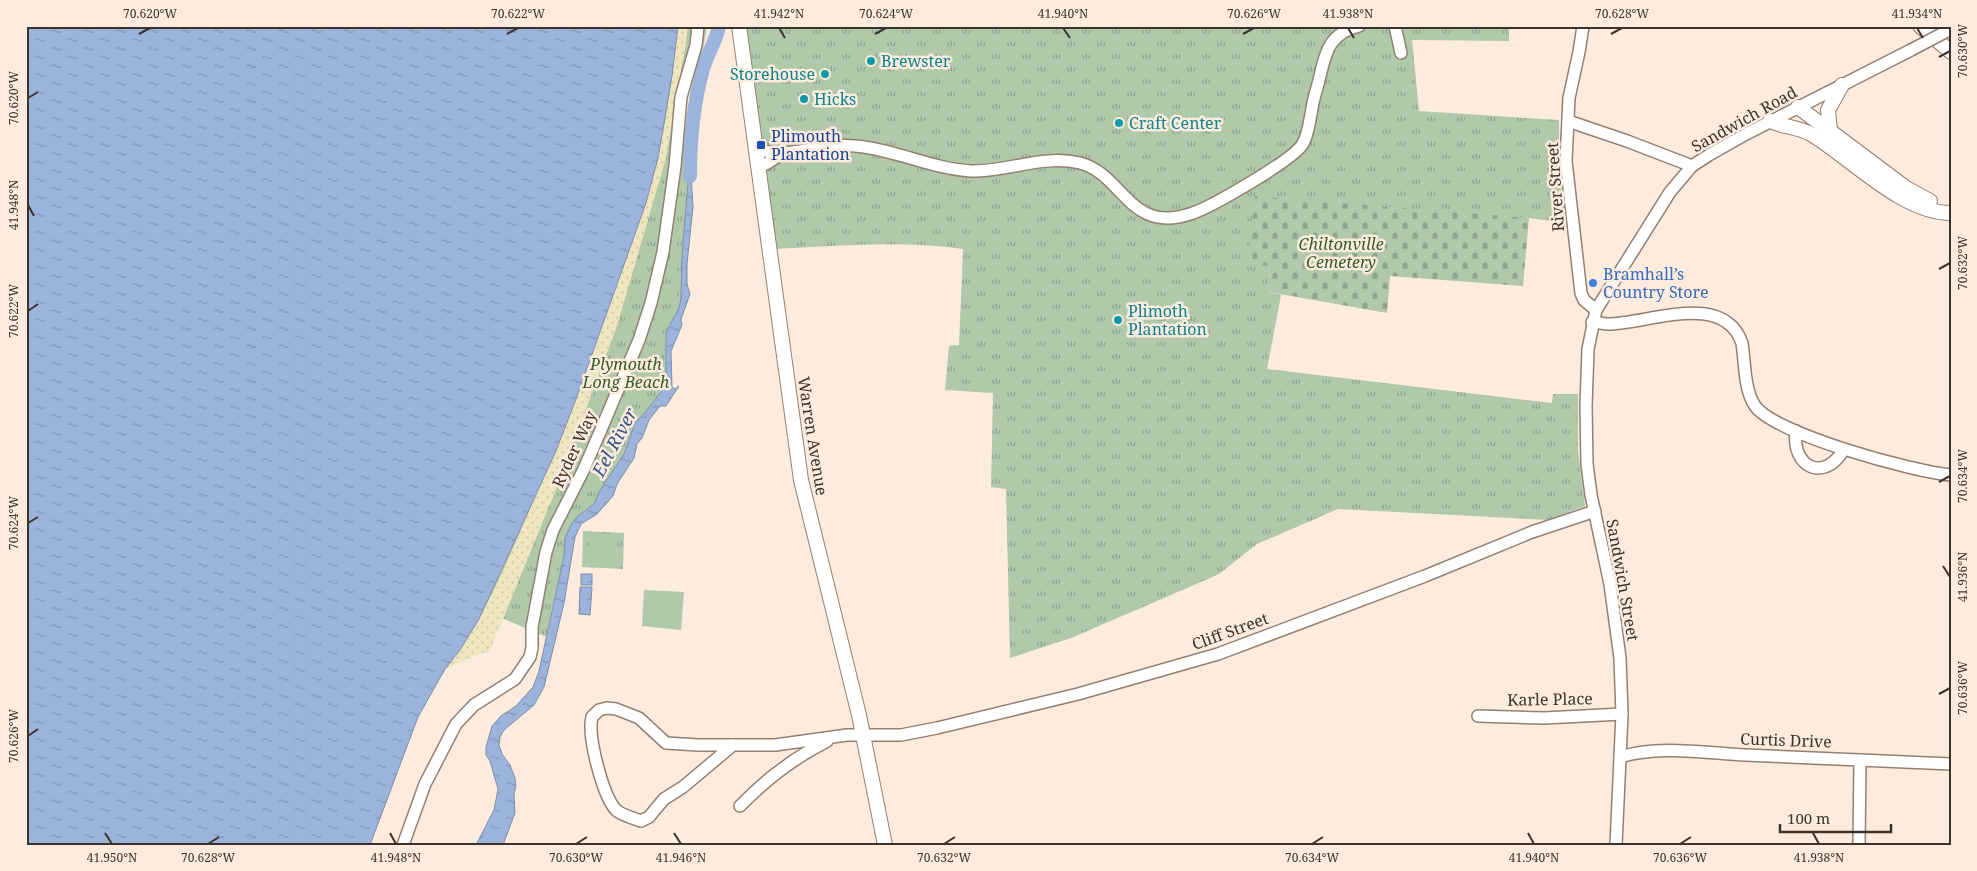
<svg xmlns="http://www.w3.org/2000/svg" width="1977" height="871" font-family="'Noto Serif',serif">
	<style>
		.grass { fill: url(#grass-tufts) }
		.sand { fill: url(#sand-dots) }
		.cemetery { fill: url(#cemetery-stones) }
		.pitch { fill: #afc9a9 }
		.water { fill: url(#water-ripples); stroke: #7f8da8 }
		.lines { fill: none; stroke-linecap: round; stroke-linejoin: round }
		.river { stroke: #9cb4dc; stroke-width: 14 }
		.minor-casing { stroke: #948070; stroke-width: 14 }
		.major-casing { stroke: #948070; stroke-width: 16 }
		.minor { stroke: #fff; stroke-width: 11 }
		.major { stroke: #fff; stroke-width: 14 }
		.minor-bridge-casing { stroke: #948070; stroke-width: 14; stroke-linecap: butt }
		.minor-bridge { stroke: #fff; stroke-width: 11 }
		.ticks { fill: none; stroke: #3c332d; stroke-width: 2 }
		.culture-dot { fill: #0f9aa8; stroke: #fdebdd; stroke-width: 2 }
		.transit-dot { fill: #1a4fb4; stroke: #fdebdd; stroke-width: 2 }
		.shop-dot { fill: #3f7fe0; stroke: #fdebdd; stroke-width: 2 }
		.labels { text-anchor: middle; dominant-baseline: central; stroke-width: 5; stroke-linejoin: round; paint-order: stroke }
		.culture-label { font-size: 16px; fill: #0d838f; stroke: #fdebdd; text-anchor: start }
		.street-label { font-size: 16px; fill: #3c332d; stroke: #fdebdd }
		.transit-label { font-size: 16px; fill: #164399; stroke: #fdebdd; text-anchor: start }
		.park-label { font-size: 16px; font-style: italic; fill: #325d28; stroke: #fdebdd }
		.shop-label { font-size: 16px; fill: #366cbe; stroke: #fdebdd; text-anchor: start }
		.water-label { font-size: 18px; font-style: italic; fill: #355388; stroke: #fdebdd }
		.neatline { fill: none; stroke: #3c332d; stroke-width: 2 }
		.ticks-label { font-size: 12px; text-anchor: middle; fill: #3c332d }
	</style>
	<defs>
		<pattern id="grass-tufts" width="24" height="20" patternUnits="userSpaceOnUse" patternTransform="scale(1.25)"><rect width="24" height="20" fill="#afc9a9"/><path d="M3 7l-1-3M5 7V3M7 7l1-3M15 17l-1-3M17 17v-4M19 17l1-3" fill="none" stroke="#90a48a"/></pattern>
		<pattern id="sand-dots" width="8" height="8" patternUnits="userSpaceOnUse" patternTransform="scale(1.25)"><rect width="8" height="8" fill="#efe6c0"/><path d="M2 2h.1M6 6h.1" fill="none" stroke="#cec6a5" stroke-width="1.8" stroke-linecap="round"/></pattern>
		<pattern id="cemetery-stones" width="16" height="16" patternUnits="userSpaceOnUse" patternTransform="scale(1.25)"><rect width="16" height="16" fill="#afc9a9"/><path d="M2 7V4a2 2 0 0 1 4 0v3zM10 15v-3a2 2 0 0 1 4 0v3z" fill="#90a48a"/></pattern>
		<pattern id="water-ripples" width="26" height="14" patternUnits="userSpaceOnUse" patternTransform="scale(1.25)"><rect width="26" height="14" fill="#9cb4dc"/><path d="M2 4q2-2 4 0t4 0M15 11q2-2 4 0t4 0" fill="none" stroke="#8093b3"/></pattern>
	</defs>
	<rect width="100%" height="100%" fill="#fdebdd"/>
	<g class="grass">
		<path d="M678,26H707L703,50L692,75L683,111L682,125L688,156V178L682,256L681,298L679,308L666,332V385L644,414L635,423L624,454L599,492L594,504L578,516L566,538L564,556L546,636H544L483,610L556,451L602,328L646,203L658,158L672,76Z"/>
		<path d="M745,26H1509V41L1412,40L1419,111L1559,120V172L1566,223L1529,218L1249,263L1270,266L1268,292L1281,295L1267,369L1552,403L1553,394H1578V450L1585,506L1548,520L1338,509L1257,544L1219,574L1201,582L1071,638L1010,658L1006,489L991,487L993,393L945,390L949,346L959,345L963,249C901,240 836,246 774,249Z"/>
		<path d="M583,531L624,533L623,569L582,567Z"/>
	</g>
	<path class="sand" d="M678,26H688L686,43L666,158L617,326L555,492L489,653H482L445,669C483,622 506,564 530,509C563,435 591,360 618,283C632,242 649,200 658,157C668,114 673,70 678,26Z"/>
	<path class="cemetery" d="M1255,196L1529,218L1523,286L1390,276L1387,313L1268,292L1270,266L1249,264Z"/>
	<g class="pitch">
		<path d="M591,535L617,536L616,549L590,548Z"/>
		<path d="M590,551L616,552V564L590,563Z"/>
		<path d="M644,590L684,592L681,630L642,626Z"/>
	</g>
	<g class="water">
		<path d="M26,26H678L672,76L658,158L646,203L576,399L556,451L479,619L460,650L445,669L418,717L370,845H26Z"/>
		<path d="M690,157L693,207L687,264V284L690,294L681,319L682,325L671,351L672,387L675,389L679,386L666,406H660L649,420L642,438L637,444L634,458L617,484L613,496L597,514L581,524L575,537L564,603L544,687L534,705L504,730L500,737L499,745L502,754L510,765L515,778L516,786L514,794L515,813L503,845H476L494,810L498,789L490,761L486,755V747L492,726L501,716L516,706L533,687L539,671L564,556L565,538L572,523L578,516L594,504L599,492L624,454L635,423L644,414L666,385V332L679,308L681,298L682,256Z"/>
		<rect x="581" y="574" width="11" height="11"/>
		<path d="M580,587H592L590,615L579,614Z"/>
	</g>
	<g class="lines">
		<path class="river" d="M690,176C690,139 693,105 703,69C707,54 716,42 719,26"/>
		<defs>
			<g id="minor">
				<path d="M1395,26L1401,53"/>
				<path d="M1583,26L1579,52L1569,98L1566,161L1581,293L1584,300L1596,310"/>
				<path d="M1568,121L1627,141L1692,166"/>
				<path d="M755,151C766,150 775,154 785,153C812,150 837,142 864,147C900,152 935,169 971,171C1007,172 1044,154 1080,163C1123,174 1129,234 1190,214C1210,208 1291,161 1302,145C1309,134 1309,122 1312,109C1313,99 1317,89 1319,80C1326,52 1328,34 1359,26"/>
				<path d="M757,165L766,164L783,153"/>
				<path d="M1592,322C1598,322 1603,324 1608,324C1648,324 1723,290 1742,343C1745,362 1744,390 1755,406C1775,434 1914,472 1951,475"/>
				<path d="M1796,431C1791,468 1825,483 1844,449"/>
				<path d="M607,708L616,709L639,718L666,743L698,745H733L683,787L664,799L649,817L641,821C635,819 620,814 616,810C603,796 587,736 592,717L599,710Z"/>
				<path d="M1478,716L1544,718L1622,714"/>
				<path d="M733,745H775L847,735H901L937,728L1078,694L1218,654L1425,576L1532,532L1595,511"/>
				<path d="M1620,757C1659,745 1705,753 1745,755C1814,758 1882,761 1951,764"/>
				<path d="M740,806C766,779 794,758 827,741"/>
				<path d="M403,845L425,784L456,724L474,705L515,679L530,657L532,648V627L546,552L553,530L583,471L597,439L639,340L651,303L663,252L675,166L681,97L696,45L698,26"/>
				<path d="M1616,845L1622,714L1620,658L1610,584L1591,495L1587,464L1586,406L1588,349L1596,310L1670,192L1692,166L1709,155L1746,134L1911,50"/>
				<path d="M1859,845L1860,760"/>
			</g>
			<g id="major">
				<path d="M739,26L801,480L859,715L885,845"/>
				<path d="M1920,26L1951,52"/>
				<path d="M1798,107L1906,188L1930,201"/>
				<path d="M1770,121C1783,127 1799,127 1811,134C1851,158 1902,213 1951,213"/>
				<path d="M1830,131L1828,110L1842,85"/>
			</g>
		</defs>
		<use href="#minor" class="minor-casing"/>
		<use href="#major" class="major-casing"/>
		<use href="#minor" class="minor"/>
		<use href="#major" class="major"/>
		<defs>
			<path id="minor-bridge" d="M1911,50L1951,29"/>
		</defs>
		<use href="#minor-bridge" class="minor-bridge-casing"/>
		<use href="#minor-bridge" class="minor-bridge"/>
	</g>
	<path class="ticks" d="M779,28L785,38M1063,28L1070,38M1348,28L1354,38M1917,28L1923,38M139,34L150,28M507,34L518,28M875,34L886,28M1243,34L1254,28M1611,34L1622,28M1939,57L1950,51M28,98L38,92M28,205L34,216M1939,269L1950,263M28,311L38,304M1939,482L1950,476M28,523L38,517M1943,566L1950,577M1939,694L1950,688M28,736L38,729M105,833L112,844M390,833L396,844M674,833L681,844M1528,833L1534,844M1813,833L1819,844M208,844L219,837M576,844L587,837M944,844L955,837M1312,844L1323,837M1680,844L1691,837"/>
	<g class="culture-dot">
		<circle cx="871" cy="61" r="5"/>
		<circle cx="825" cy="74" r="5"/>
		<circle cx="804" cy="99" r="5"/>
		<circle cx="1119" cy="123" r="5"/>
		<circle cx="1118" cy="320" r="5"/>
	</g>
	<rect class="transit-dot" x="756" y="140" width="10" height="10" rx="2.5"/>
	<circle class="shop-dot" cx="1593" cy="283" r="5"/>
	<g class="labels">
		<g class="culture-label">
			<text x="881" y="61">Brewster</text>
			<text x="815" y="74" text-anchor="end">Storehouse</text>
			<text x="814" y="99">Hicks</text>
			<text x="1129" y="123">Craft Center</text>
			<text x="1128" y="311">Plimoth<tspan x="1128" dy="18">Plantation</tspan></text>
		</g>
		<g class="street-label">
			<text transform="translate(1744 119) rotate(-29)">Sandwich Road</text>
			<text transform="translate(1555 187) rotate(-94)">River Street</text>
			<text transform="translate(813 436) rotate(81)">Warren Avenue</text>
			<text transform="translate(574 449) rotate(-65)">Ryder Way</text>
			<text transform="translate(1623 580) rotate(80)">Sandwich Street</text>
			<text transform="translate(1230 631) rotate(-20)">Cliff Street</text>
			<text transform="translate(1550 699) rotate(-1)">Karle Place</text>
			<text transform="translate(1786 740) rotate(2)">Curtis Drive</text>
		</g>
		<g class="transit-label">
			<text x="771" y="136">Plimouth<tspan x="771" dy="18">Plantation</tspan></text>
		</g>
		<g class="park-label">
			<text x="1341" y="244">Chiltonville<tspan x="1341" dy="18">Cemetery</tspan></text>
			<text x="626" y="364">Plymouth<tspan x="626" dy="18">Long Beach</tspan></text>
		</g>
		<g class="shop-label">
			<text x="1603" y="274">Bramhall’s<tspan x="1603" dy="18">Country Store</tspan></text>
		</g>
		<g class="water-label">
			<text transform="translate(614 442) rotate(-62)">Eel River</text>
		</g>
	</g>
	<rect width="1977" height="871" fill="none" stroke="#fdebdd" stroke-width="55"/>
	<path d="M1780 824v8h111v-8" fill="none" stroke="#3c332d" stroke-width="2.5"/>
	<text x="1787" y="824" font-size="15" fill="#3c332d" stroke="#fdebdd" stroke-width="4" paint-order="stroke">100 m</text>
	<rect x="28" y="28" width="1922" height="816" class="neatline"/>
	<g class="ticks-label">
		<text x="150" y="18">70.620°W</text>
		<text x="518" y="18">70.622°W</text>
		<text x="779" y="18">41.942°N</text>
		<text x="886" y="18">70.624°W</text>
		<text x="1063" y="18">41.940°N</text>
		<text x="1254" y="18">70.626°W</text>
		<text x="1348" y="18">41.938°N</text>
		<text x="1622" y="18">70.628°W</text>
		<text x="1917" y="18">41.934°N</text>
		<text transform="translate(1963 51) rotate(-90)" y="4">70.630°W</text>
		<text transform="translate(14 98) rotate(-90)" y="4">70.620°W</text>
		<text transform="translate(14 205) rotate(-90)" y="4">41.948°N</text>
		<text transform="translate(1963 263) rotate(-90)" y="4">70.632°W</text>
		<text transform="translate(14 311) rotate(-90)" y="4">70.622°W</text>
		<text transform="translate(1963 476) rotate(-90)" y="4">70.634°W</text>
		<text transform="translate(14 523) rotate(-90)" y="4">70.624°W</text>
		<text transform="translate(1963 577) rotate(-90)" y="4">41.936°N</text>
		<text transform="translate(1963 688) rotate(-90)" y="4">70.636°W</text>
		<text transform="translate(14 736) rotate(-90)" y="4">70.626°W</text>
		<text x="112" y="862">41.950°N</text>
		<text x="208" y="862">70.628°W</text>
		<text x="396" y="862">41.948°N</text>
		<text x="576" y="862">70.630°W</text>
		<text x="681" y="862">41.946°N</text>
		<text x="944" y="862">70.632°W</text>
		<text x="1312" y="862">70.634°W</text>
		<text x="1534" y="862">41.940°N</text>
		<text x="1680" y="862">70.636°W</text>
		<text x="1819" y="862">41.938°N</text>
	</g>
</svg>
